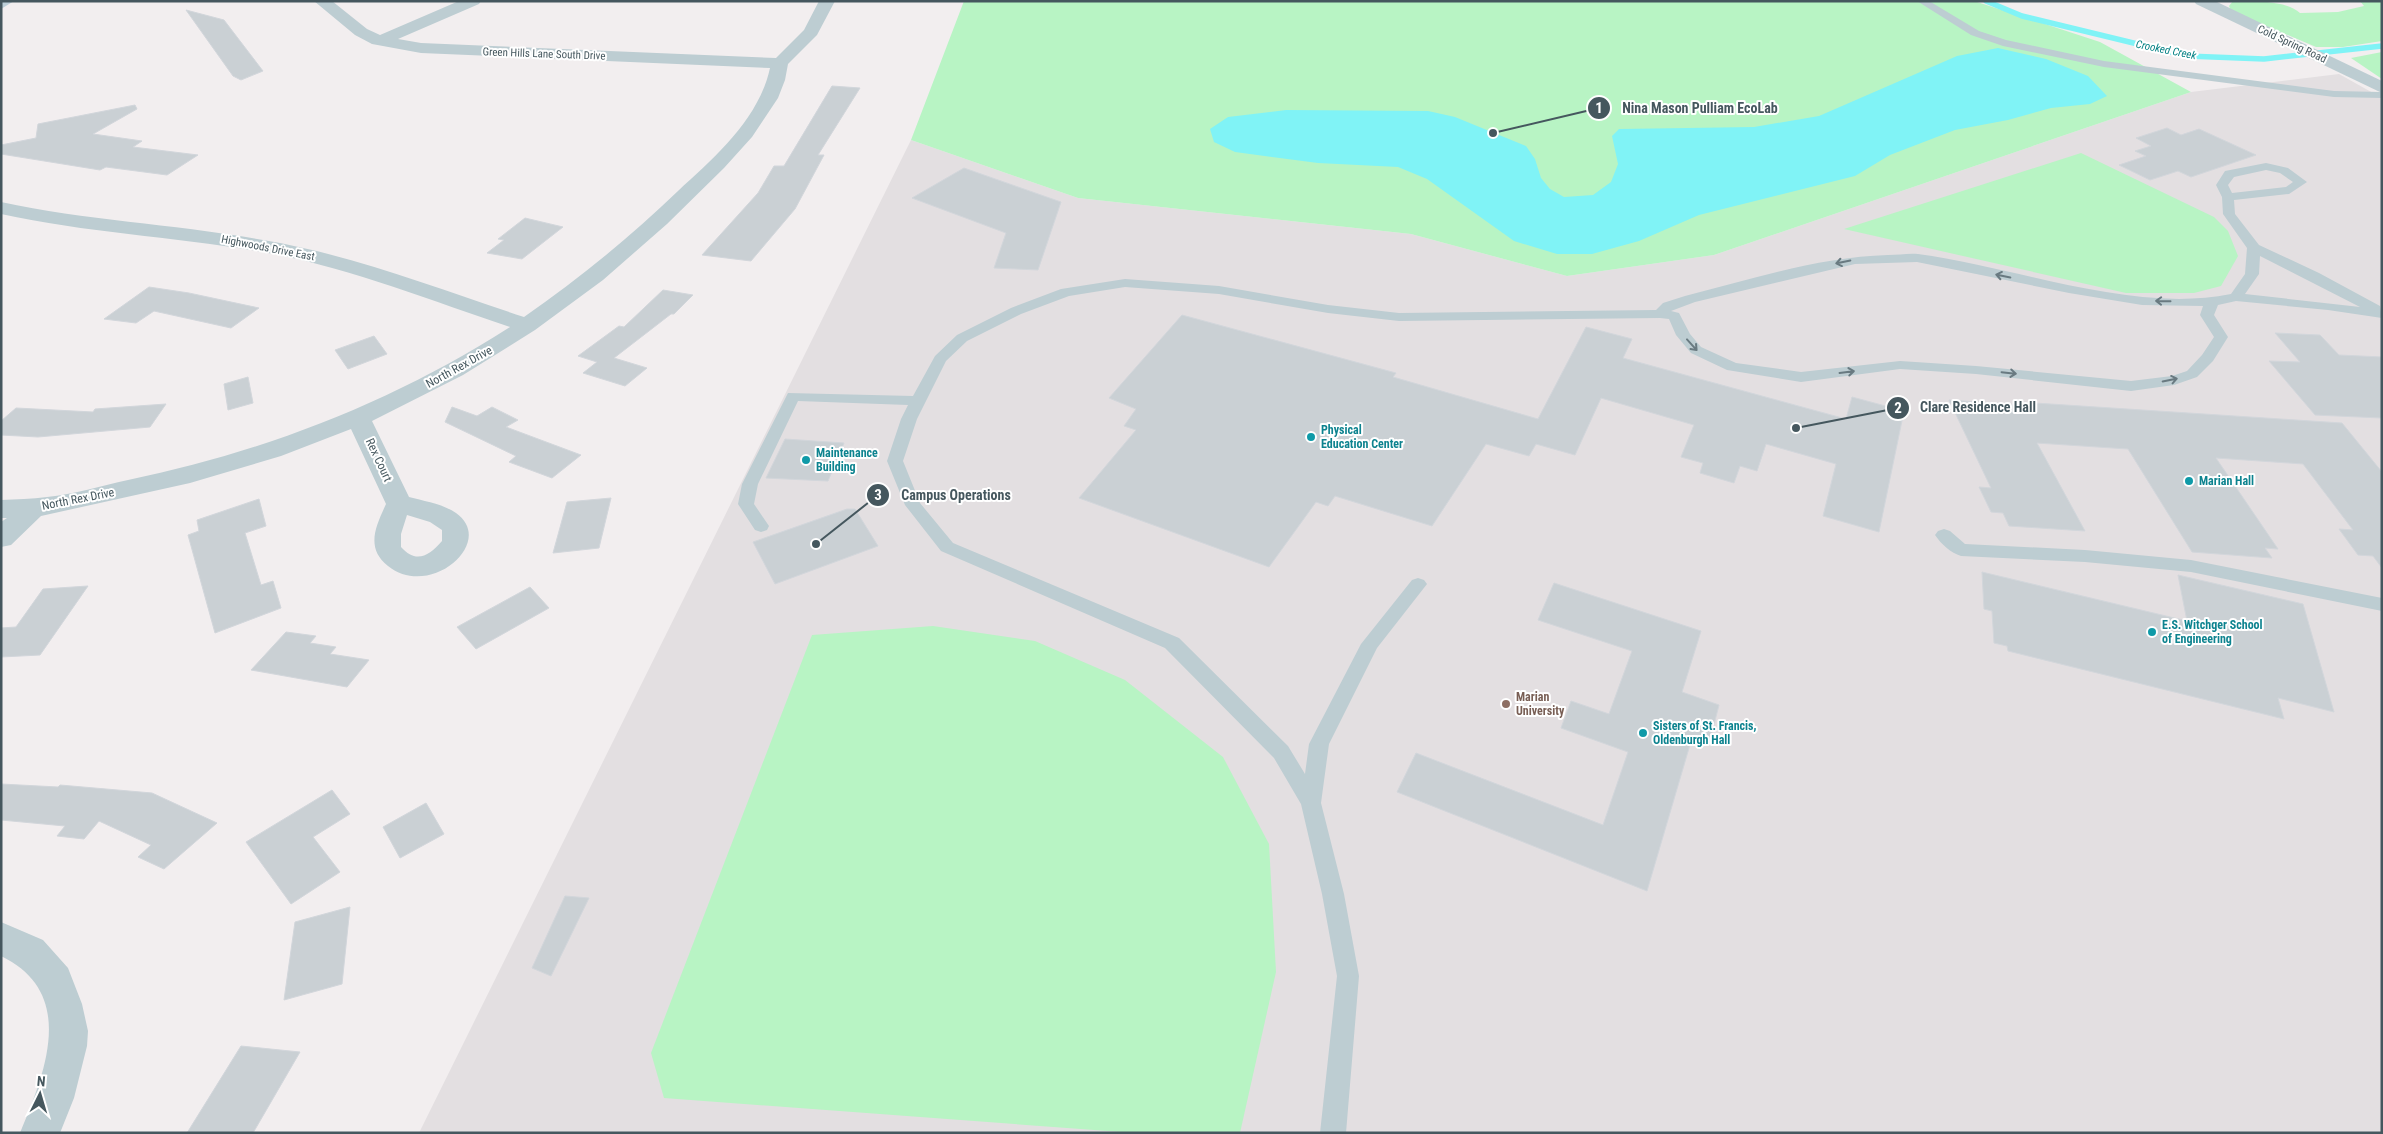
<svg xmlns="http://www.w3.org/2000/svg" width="2383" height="1134" font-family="'Roboto Condensed',sans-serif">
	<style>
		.education { fill: #e3dfe1 }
		.green { fill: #b8f4c4 }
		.water { fill: #80f3f6 }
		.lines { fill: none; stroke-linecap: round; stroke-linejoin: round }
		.stream { stroke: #80f3f6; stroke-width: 5.5 }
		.building { fill: #cad0d4; stroke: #d2d6db }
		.service { fill: #bdcdd2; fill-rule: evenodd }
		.minor { fill: #bdcdd2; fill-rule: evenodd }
		.tertiary { fill: #bdcdd2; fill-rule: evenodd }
		.secondary { fill: #bdcfd8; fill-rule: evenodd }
		.oneway { stroke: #697a81 }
		.culture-dot { fill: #0f9aa8; stroke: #fff; stroke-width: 2 }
		.education-dot { fill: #8d6e63; stroke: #fff; stroke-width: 2 }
		.labels { text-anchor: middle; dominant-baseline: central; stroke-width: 4; stroke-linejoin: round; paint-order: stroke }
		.far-street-label { font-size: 11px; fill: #45575e; stroke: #fff }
		.far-water-label { font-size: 11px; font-style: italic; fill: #058184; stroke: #fff }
		.street-label { font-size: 12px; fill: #45575e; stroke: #fff }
		.culture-label { font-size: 12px; font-weight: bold; fill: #0d838f; stroke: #fff; text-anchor: start }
		.education-label { font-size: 12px; font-weight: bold; fill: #785e54; stroke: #fff; text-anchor: start }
		.leader { fill: none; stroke: #45575e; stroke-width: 2 }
		.callout-dot { fill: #45575e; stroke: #fff; stroke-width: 2 }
		.mark-label { font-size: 15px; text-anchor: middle; font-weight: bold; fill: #fff }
		.callout-label { font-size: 14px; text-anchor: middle; font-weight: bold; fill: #45575e; stroke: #fff; stroke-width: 4; stroke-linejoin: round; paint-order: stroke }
	</style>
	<rect width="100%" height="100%" fill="#f2eeef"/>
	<path class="education" d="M2339,74L2382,98V1133H419L911,140L1078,198L1411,234L1567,276L1714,255L2191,92Z"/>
	<g class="green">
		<path d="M964,1H1974L2100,42L2191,92L1714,255L1567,276L1411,234L1078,198L911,140Z"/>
		<path d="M2233,1C2252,1 2286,0 2300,13L2338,12L2364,6L2360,1H2382V41L2343,47H2316L2231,11L2229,6Z"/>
		<path d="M2382,52V79L2351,58Z"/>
		<path d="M2081,153L2214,217L2228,231L2238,256L2221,286L2194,293H2126L1844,229Z"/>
		<path d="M933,626L1035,641L1125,680L1223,757L1269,844L1276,972L1240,1133H1135L664,1098L651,1053L812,635Z"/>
	</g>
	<path class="water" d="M1998,48L2046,59L2088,76L2107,96L2090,104L2051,108L2008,120L1955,130L1890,155L1855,176L1699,215L1639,241L1592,254H1557L1514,241L1427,179L1398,167L1318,163L1235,152L1214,142L1210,129L1228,117L1286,110L1428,111L1455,117L1526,146L1535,159L1541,178L1550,189L1564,197L1593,195L1611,182L1618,164L1612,136L1619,129L1754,127L1819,116L1957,56Z"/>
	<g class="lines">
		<path class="stream" d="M1986,1L2022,16L2187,56L2264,59L2382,46"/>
	</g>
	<g class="building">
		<path d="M186,10L224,20L263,71L241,80L233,76Z"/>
		<path d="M832,86L860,88L818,155H824L795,209L751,261L702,255L758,193L774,166H784Z"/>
		<path d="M135,105L137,109L93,134L142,141L133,147L198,155L167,175L106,167L100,170L1,154V145L36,138L38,124Z"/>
		<path d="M2167,128L2181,135L2199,129L2256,155L2191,177L2178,171L2150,180L2119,165L2146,156L2135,151L2151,146L2136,138Z"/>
		<path d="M964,168L1061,202L1038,270L994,268L1006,233L912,198Z"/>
		<path d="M525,218L563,227L522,259L487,253L504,240L498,239Z"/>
		<path d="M149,287L189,293L259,308L231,328L154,311L136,323L104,319Z"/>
		<path d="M663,290L693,295L674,314H671L614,358L647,368L625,386L583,373L597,362L578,356L619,326L624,327Z"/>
		<path d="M1182,315L1396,373L1393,377L1538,419L1586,327L1632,339L1623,358L1846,419L1852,397L1904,411L1879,532L1823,516L1836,464L1766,444L1757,471L1740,466L1734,483L1700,473L1703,463L1681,457L1694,425L1601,398L1575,455L1536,444L1529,456L1486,444L1432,526L1335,496L1328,506L1316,502L1269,567L1079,498L1136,430L1124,426L1136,409L1109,398Z"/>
		<path d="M2275,333L2320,335L2339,355L2382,357V418L2315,415L2269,361L2300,362Z"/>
		<path d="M374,336L387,354L348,369L335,350Z"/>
		<path d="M248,377L253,403L228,410L224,384Z"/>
		<path d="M1949,400L2021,405L2019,402L2342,423L2382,472V568L2373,556L2358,555L2339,529L2353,530L2303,464L2216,458L2278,549L2265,548L2272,558L2192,552L2128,449L2037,443L2085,531L2009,526L2003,513L1991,512L1979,487L1991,488Z"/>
		<path d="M166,404L150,427L38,437L1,435V421L16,408L93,412L95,409Z"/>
		<path d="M452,407L477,416L492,407L518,420L506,427L581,455L552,478L509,462L516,456L445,422Z"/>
		<path d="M785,439L844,443L828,481L766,478Z"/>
		<path d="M611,498L599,548L553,553L567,502Z"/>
		<path d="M259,499L266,526L245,533L261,585L273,581L281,608L215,633L188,535L199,531L197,520Z"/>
		<path d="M847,509H855L878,546L775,584L753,542Z"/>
		<path d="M1982,572L2187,621L2178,575L2303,604L2334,712L2278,698L2284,719L2008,651L2007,646L1994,643L1992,611L1984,609Z"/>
		<path d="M1554,583L1701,631L1682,692L1719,705L1709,744L1692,738L1647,891L1397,792L1416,753L1603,825L1628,752L1561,728L1571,701L1609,714L1632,651L1538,620Z"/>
		<path d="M88,586L40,655L1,657V628L16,627L43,589Z"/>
		<path d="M530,587L549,608L476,649L457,627Z"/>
		<path d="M286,632L316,636L310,643L336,647L330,654L369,660L347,687L251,670Z"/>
		<path d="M1,784L58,787L60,785L152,793L217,823L164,869L138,857L151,845L99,821L84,839L57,836L65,826L1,820Z"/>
		<path d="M332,790L350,814L313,837L340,872L291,904L246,842Z"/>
		<path d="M426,803L444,834L400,858L383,827Z"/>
		<path d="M565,896L589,898L551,976L532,968Z"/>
		<path d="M350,907L342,984L284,1000L295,922Z"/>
		<path d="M241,1046L300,1052L253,1133H187Z"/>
	</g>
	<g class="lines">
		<g class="service">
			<path d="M1917,1H1929L1979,31L2006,40L2104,61L2334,91L2382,92V98L2334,97L2104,67L2003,46L1971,35Z"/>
			<path d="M2266,163L2288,168L2307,182L2289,194L2234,200L2235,214L2259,245L2319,273L2380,306L2382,318L2328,310L2236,301L2218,305L2214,315L2228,337L2213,361L2197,377L2174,385L2131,391L1976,374L1900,369L1801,382L1727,370L1691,353L1676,335L1669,319L1660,318L1399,321L1328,313L1219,294L1125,287L1069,296L1021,314L967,341L946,361L917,419L903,461L920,503L953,543L1179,638L1288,746L1305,774L1309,744L1361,644L1412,580L1418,578L1424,580L1427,584L1377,648L1329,744L1321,803L1344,894L1359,976L1346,1133H1320L1337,976L1322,894L1301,804L1274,758L1165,648L941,551L905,505L887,461L901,419L908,405L798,401L758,484L754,504L769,526L767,530L761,532L755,530L738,504L742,484L788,393L913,396L935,356L957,335L1011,308L1061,289L1125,279L1219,286L1328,305L1399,313L1656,310L1663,303L1685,296C1752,279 1819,257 1888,255C1898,255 1909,253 1918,254C2017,267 2132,314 2231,294L2245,274L2247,248L2223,214L2222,197L2216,185L2225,171ZM2266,170L2280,173L2293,182L2286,187L2232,193L2228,185L2234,177ZM2260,256L2360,307L2245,294L2259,274ZM1917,262L2069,293L2142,305L2203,306L2200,315L2214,337L2202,355L2187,371L2172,376L2131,381L1976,366L1900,361L1801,372L1736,363L1701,347L1690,334L1679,313L1671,311L1695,302L1855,264Z"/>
			<path d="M1944,529L1950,531L1965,544L2085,550L2191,560L2382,598V611L2191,572L2085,562L1961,556C1951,553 1941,544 1935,535L1938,531Z"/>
		</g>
		<g class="minor">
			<path d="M314,1H332L367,29L380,35L459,1H481L479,4L398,39L421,43L776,58L804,30L819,1H835L817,35L788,64L785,80L778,98L752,137L724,168L667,224L603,280L535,330L463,375L372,421L409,497C424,501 443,504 456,513C497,542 430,600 388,566C365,548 376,526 386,504L351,429L281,456L190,483L41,516L11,545L1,547V522L7,518H1V500C16,499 32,499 47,497C74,494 101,486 128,480C264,452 393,402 510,327C429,300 348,267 263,252C176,237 88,233 1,214V202C88,221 176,224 263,240C353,255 439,289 524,317C579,279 630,237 678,191C715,157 759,119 770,68L421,53L372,44L355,35ZM407,515L430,522L442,530V541C429,556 416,564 401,547V534Z"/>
			<path d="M1,922L43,940L68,968L82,1004L88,1031L87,1046L74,1098L60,1133H20C45,1073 78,993 1,956Z"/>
		</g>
		<path class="tertiary" d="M2194,1H2215L2382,81V93L2196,4Z"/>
		<path class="secondary" d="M1,1H14L1,9Z"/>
	</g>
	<defs><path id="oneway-shaft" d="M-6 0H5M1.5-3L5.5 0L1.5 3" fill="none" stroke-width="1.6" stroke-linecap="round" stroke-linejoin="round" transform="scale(1.25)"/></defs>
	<g class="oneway">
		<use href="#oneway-shaft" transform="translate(1843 262) rotate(168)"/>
		<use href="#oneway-shaft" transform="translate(2003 276) rotate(-168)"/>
		<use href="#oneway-shaft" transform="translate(2163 301) rotate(-179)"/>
		<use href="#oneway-shaft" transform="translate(1692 345) rotate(48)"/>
		<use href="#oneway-shaft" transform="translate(1847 372) rotate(-7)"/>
		<use href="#oneway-shaft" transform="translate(2009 373) rotate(6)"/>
		<use href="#oneway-shaft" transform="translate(2170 380) rotate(-11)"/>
	</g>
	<g class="culture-dot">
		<circle cx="1311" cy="437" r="5"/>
		<circle cx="806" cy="460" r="5"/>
		<circle cx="2189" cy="481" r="5"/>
		<circle cx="2152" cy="632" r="5"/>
		<circle cx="1643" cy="733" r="5"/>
	</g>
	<circle class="education-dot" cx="1506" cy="704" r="5"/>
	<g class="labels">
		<g class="far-street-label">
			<text transform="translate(2292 44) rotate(25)">Cold Spring Road</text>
			<text transform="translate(544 54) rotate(2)">Green Hills Lane South Drive</text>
			<text transform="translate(268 248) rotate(11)">Highwoods Drive East</text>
		</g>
		<g class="far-water-label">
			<text transform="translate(2166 50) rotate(11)">Crooked Creek</text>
		</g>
		<g class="street-label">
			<text transform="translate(459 367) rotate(-29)">North Rex Drive</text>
			<text transform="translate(379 460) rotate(65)">Rex Court</text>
			<text transform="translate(78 499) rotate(-11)">North Rex Drive</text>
		</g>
		<g class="culture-label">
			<text x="1321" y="430">Physical<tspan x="1321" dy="14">Education Center</tspan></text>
			<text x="816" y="453">Maintenance<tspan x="816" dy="14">Building</tspan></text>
			<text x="2199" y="481">Marian Hall</text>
			<text x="2162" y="625">E.S. Witchger School<tspan x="2162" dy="14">of Engineering</tspan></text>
			<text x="1653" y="726">Sisters of St. Francis,<tspan x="1653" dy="14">Oldenburgh Hall</tspan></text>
		</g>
		<g class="education-label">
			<text x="1516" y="697">Marian<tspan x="1516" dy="14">University</tspan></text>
		</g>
	</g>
	<path class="leader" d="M1493 133L1599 108M1796 428L1898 408M816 544L878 495"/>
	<g class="callout-dot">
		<circle cx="1493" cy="133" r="5"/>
		<circle cx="1796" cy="428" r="5"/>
		<circle cx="816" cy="544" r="5"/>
		<circle cx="1599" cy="108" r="12"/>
		<circle cx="1898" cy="408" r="12"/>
		<circle cx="878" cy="495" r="12"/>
	</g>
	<g class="mark-label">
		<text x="1599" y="113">1</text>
		<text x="1898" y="413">2</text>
		<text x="878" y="500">3</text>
	</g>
	<g class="callout-label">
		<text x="1700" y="113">Nina Mason Pulliam EcoLab</text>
		<text x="1978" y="412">Clare Residence Hall</text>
		<text x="956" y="500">Campus Operations</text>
	</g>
	<rect width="2383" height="1134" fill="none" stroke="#45575e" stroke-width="5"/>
	<g transform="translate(40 1094) rotate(5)" stroke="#ffffff" stroke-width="4" paint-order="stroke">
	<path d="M0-4L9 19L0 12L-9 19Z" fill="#45575e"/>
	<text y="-8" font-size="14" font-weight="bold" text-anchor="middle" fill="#45575e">N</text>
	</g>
</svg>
